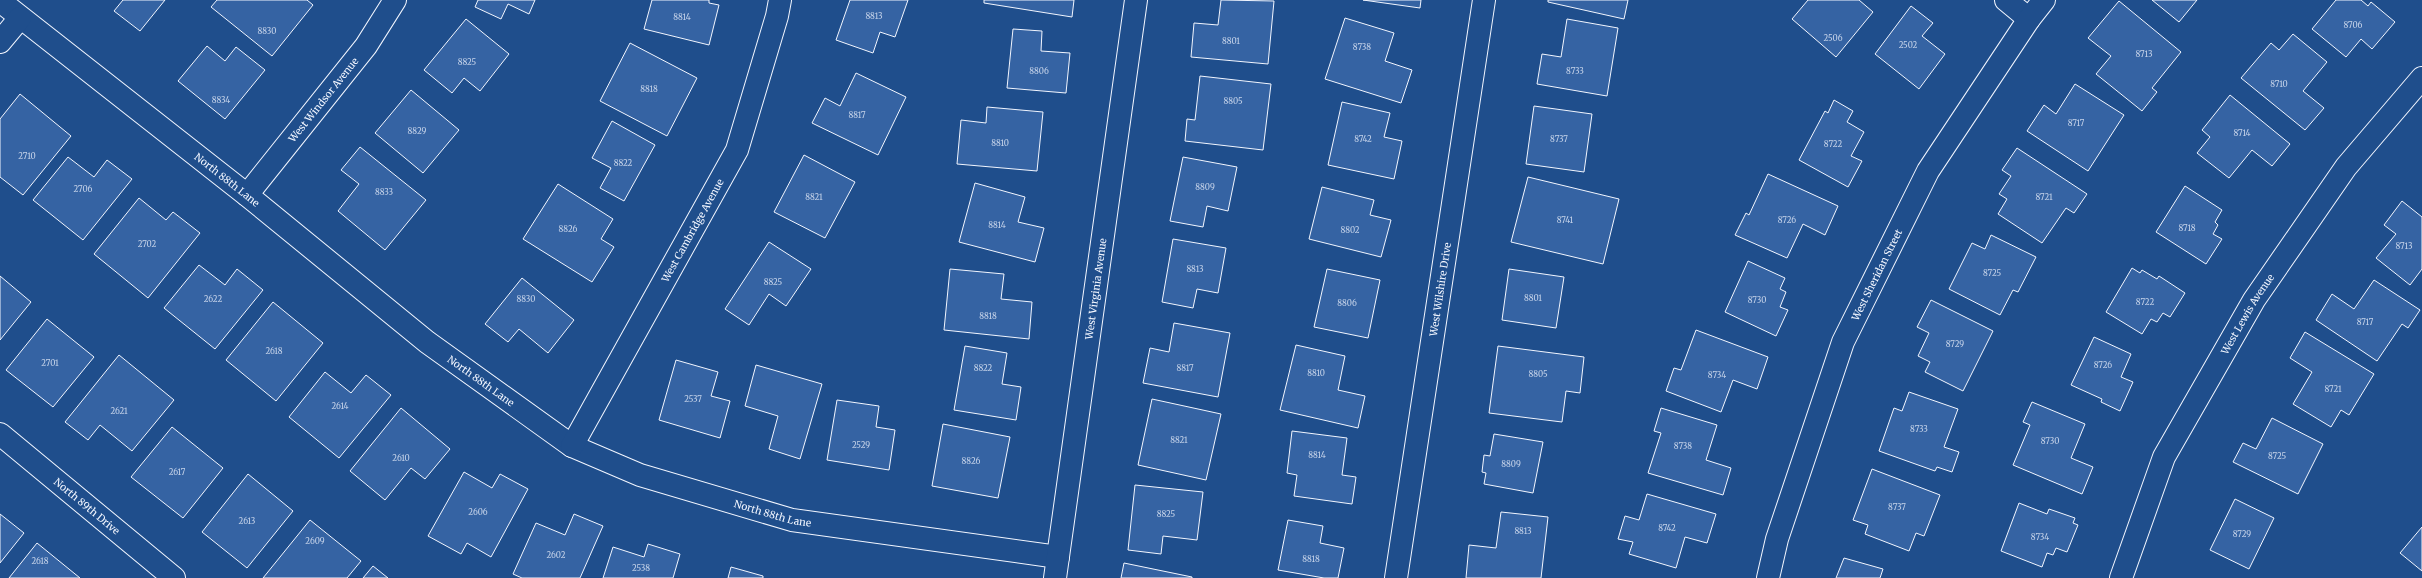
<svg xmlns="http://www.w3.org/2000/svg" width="2422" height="578" font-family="Merriweather,serif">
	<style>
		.building { fill: #3563a3; stroke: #f2f6ff }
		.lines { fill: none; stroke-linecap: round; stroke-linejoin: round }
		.minor-casing { stroke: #f2f6ff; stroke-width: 24 }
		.minor { stroke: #1f4e8c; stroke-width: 22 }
		.labels { text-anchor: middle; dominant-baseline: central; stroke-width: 3; stroke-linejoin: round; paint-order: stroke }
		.number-label { font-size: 8px; fill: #c3d1e8 }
		.street-label { font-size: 10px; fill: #f2f6ff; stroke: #1f4e8c }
	</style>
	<rect width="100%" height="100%" fill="#1f4e8c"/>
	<g class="building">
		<path d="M123,0H165L140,31L114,11Z"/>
		<path d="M217,0H307L313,5L272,56L211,7Z"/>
		<path d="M478,0H535L529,14L508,4L501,19L475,7Z"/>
		<path d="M652,0H709V3L719,5L709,45L644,29Z"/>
		<path d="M850,0H908L895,37L880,32L873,53L836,40Z"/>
		<path d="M984,0H1074L1072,17L984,3Z"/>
		<path d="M1221,0L1274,1L1268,64L1191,57L1194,23L1218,25Z"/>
		<path d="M1363,0H1421L1420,8Z"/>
		<path d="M1548,0H1628L1624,19L1548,2Z"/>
		<path d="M1808,0H1859L1873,12L1836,57L1792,19Z"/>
		<path d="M2152,0H2197L2179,22Z"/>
		<path d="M2336,0H2361L2368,6L2371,2L2395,22L2372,49L2361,39L2346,57L2312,29Z"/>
		<path d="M2119,1L2181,52L2152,88L2157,92L2142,111L2096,74L2111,56L2088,38Z"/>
		<path d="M1911,6L1933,23L1922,36L1945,54L1919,89L1875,54Z"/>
		<path d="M1345,18L1394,33L1385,61L1412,70L1401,103L1325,79Z"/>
		<path d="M466,19L509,54L480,91L464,78L452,93L424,70Z"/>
		<path d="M1567,19L1618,28L1607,96L1537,84L1542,54L1561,57Z"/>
		<path d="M1013,29L1042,31L1041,51L1070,53L1066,93L1007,88Z"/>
		<path d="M2293,34L2327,62L2303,91L2324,108L2305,130L2241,78L2271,43L2279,50Z"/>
		<path d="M630,43L697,78L667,136L600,101Z"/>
		<path d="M207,46L225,61L236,47L265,70L225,119L178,81Z"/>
		<path d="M856,73L906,97L878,155L812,123L825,98L840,106Z"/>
		<path d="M1200,76L1271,84L1263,150L1185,141L1187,119L1195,120Z"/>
		<path d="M2075,84L2124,115L2088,171L2027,131L2044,105L2056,114Z"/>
		<path d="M411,90L459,130L423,173L375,133Z"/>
		<path d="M20,94L71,136L23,195L0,177V119Z"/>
		<path d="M2230,95L2290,144L2272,166L2252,150L2229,178L2197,153L2210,137L2202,130Z"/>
		<path d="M1834,100L1853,111L1847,122L1864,132L1851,156L1862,161L1848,187L1799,160L1825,111L1828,113Z"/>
		<path d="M1342,102L1390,113L1384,137L1402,141L1394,179L1328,165Z"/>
		<path d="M1534,106L1592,114L1584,172L1526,164Z"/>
		<path d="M987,107L1043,112L1037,171L957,164L961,120L986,123Z"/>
		<path d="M612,121L655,145L624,201L600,188L611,168L592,158Z"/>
		<path d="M360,147L426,200L385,250L338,211L359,184L341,170Z"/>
		<path d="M2017,148L2087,194L2074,213L2066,208L2042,243L1998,214L2007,199L1999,194L2011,176L2002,170Z"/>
		<path d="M804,155L855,182L825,238L774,212Z"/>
		<path d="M68,157L94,177L107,160L132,179L83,240L33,200Z"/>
		<path d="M1183,157L1237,167L1228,211L1207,206L1203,227L1170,221Z"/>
		<path d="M1768,174L1838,206L1825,235L1803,224L1787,258L1735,235L1746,213L1749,215Z"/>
		<path d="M1528,177L1619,199L1603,264L1511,242Z"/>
		<path d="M975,183L1025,197L1018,222L1044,228L1035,262L959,242Z"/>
		<path d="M558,184L613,219L601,239L614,247L592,282L523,239Z"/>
		<path d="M2185,186L2222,210L2215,222L2218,225L2213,234L2222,239L2206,264L2156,232Z"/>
		<path d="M1322,187L1374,200L1370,215L1391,220L1381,257L1309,239Z"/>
		<path d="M139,198L166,220L173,212L200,233L148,298L94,254Z"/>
		<path d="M2402,201L2422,217V269L2410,285L2376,258L2396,234L2384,225Z"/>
		<path d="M1991,235L2036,257L2018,292L2013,290L2000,315L1949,289L1972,243L1985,249Z"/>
		<path d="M1173,239L1226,248L1218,293L1197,289L1193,308L1162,302Z"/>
		<path d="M769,242L811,269L786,306L769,294L749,325L725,309Z"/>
		<path d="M1748,261L1785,278L1780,289L1786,292L1780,307L1788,310L1776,336L1725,312Z"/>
		<path d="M199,265L225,285L237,269L263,290L215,349L164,308Z"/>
		<path d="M2132,268L2140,273L2142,270L2157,279L2159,276L2185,293L2170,317L2163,313L2157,322L2151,319L2142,334L2106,312Z"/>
		<path d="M950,269L1004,274L1001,299L1032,302L1029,339L944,330Z"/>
		<path d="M1327,269L1380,280L1368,338L1314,327Z"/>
		<path d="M1509,269L1564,277L1556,328L1502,320Z"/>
		<path d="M0,276L31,302L0,340Z"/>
		<path d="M522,278L574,320L548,353L519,329L508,342L485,324Z"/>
		<path d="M2374,280L2420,310L2408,328L2402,324L2377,361L2316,320L2332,294L2354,309Z"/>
		<path d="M1931,300L1993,331L1963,391L1925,372L1930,362L1918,356L1929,333L1917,327Z"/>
		<path d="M273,302L323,343L276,401L226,360Z"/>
		<path d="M47,319L94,357L53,407L6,370Z"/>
		<path d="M1174,323L1230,333L1218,397L1143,383L1150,348L1169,352Z"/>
		<path d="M1696,330L1768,357L1757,389L1733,380L1721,412L1666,391L1674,368L1681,370Z"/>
		<path d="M2305,332L2374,374L2349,415L2341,410L2331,427L2293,404L2312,372L2290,358Z"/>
		<path d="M2094,337L2131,354L2121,377L2133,382L2120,411L2101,402L2102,399L2071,385Z"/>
		<path d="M1296,345L1345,356L1338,390L1365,396L1358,428L1280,410Z"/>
		<path d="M965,346L1007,353L1002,384L1021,387L1016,420L954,410Z"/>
		<path d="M1498,346L1584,357L1580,393L1566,391L1562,422L1489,413Z"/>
		<path d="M119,355L174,400L132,451L100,425L88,440L65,422Z"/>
		<path d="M676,360L718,372L711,396L730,401L720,438L659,420Z"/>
		<path d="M756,365L822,384L800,459L769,449L778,416L745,406Z"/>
		<path d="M325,372L351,393L366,375L391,395L339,458L289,417Z"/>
		<path d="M1909,392L1958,409L1944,447L1959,452L1952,472L1937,467L1935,471L1879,451L1894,408L1902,411Z"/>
		<path d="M1152,399L1221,414L1206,480L1138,465Z"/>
		<path d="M837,400L879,406L876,427L895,430L889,470L827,460Z"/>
		<path d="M2032,402L2085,424L2071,458L2093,467L2082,494L2013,465L2030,425L2023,422Z"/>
		<path d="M401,408L450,449L425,479L411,468L385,500L350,471Z"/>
		<path d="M1661,408L1717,425L1706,460L1731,468L1723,495L1648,473L1661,433L1654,431Z"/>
		<path d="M2272,418L2323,444L2298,494L2233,462L2243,443L2256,449Z"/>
		<path d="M943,424L1010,437L998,498L932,486Z"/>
		<path d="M172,427L223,468L183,518L131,477Z"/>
		<path d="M1292,431L1347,438L1342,475L1356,477L1352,504L1294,496L1297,475L1287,473Z"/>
		<path d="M1494,434L1543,442L1533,493L1484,484L1486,473L1482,472L1484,455L1490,456Z"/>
		<path d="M1872,469L1940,495L1924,536L1916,533L1909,551L1865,534L1868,525L1853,520Z"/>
		<path d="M464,472L492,488L500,474L528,489L491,557L467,543L461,554L428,536Z"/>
		<path d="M248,474L293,511L247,568L202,532Z"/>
		<path d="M1135,485L1203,492L1197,540L1163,536L1161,554L1128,550Z"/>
		<path d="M1647,494L1716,514L1707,543L1685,537L1676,568L1629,554L1633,542L1618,539L1625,516L1639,520Z"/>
		<path d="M2235,499L2274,518L2249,569L2210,550Z"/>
		<path d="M2019,503L2047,514L2049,509L2075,518L2073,523L2078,525L2067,552L2056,548L2053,555L2047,553L2042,567L2001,551Z"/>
		<path d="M1501,512L1548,517L1541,578H1466L1469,545L1496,548Z"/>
		<path d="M0,514L24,533L0,563Z"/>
		<path d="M574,514L603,526L580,578H522L513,574L536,523L565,535Z"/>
		<path d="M310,520L361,561L347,578H263Z"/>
		<path d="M1288,520L1323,526L1320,543L1344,548L1338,578H1324L1278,570Z"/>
		<path d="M2422,527V571L2400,553Z"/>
		<path d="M37,543L80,578H9Z"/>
		<path d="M648,544L680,554L673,578H603L613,547L644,557Z"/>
		<path d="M1844,558L1883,569L1880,578H1836Z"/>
		<path d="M1124,563L1192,577V578H1121Z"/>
		<path d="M373,566L388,578H363Z"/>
		<path d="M731,567L763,576V578H728Z"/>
	</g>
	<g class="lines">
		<defs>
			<g id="minor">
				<path d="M2006,0L2029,19"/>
				<path id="s1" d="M0,1L247,195L427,342L572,446L640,475L792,520L1058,557"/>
				<path d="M0,42L20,18"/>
				<path id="s2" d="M247,195L366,46L395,0"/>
				<path id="s3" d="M0,434L174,578"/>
				<path id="s4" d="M572,446L737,150L777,16L780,0"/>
				<path id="s5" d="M1055,578L1136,0"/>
				<path id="s6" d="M1396,578L1484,0"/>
				<path id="s7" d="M1768,578L1777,539L1843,342L1928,171L2029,19L2044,0"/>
				<path id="s8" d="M2121,578L2164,457L2254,300L2346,167L2422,78"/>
			</g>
		</defs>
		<use href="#minor" class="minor-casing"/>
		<use href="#minor" class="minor"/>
	</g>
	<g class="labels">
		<g class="number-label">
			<text x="874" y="16">8813</text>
			<text x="682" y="17">8814</text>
			<text x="2353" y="25">8706</text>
			<text x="267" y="31">8830</text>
			<text x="1833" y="38">2506</text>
			<text x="1231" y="41">8801</text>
			<text x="1908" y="45">2502</text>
			<text x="1362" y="47">8738</text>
			<text x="2144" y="54">8713</text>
			<text x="467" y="62">8825</text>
			<text x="1039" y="71">8806</text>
			<text x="1575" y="71">8733</text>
			<text x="2279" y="84">8710</text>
			<text x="649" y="89">8818</text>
			<text x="221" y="100">8834</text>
			<text x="1233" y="101">8805</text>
			<text x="857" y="115">8817</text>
			<text x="2076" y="123">8717</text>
			<text x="417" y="131">8829</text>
			<text x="2242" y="133">8714</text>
			<text x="1363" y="139">8742</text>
			<text x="1559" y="139">8737</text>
			<text x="1000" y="143">8810</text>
			<text x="1833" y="144">8722</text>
			<text x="27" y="156">2710</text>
			<text x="623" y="163">8822</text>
			<text x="1205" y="187">8809</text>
			<text x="83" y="189">2706</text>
			<text x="384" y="192">8833</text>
			<text x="814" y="197">8821</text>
			<text x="2044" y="197">8721</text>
			<text x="1565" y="220">8741</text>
			<text x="1787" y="220">8726</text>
			<text x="997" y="225">8814</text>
			<text x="2187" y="228">8718</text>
			<text x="568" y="229">8826</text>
			<text x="1350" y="230">8802</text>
			<text x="147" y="244">2702</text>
			<text x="2404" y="246">8713</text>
			<text x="1195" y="269">8813</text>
			<text x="1992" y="273">8725</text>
			<text x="773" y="282">8825</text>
			<text x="1533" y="298">8801</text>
			<text x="213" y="299">2622</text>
			<text x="526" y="299">8830</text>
			<text x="1757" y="300">8730</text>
			<text x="2145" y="302">8722</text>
			<text x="1347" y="303">8806</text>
			<text x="988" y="316">8818</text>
			<text x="2365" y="322">8717</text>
			<text x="1955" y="344">8729</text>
			<text x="274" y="351">2618</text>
			<text x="50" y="363">2701</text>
			<text x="2103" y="365">8726</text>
			<text x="983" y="368">8822</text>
			<text x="1185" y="368">8817</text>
			<text x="1316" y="373">8810</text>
			<text x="1538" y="374">8805</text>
			<text x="1717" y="375">8734</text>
			<text x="2333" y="389">8721</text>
			<text x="693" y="399">2537</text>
			<text x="340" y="406">2614</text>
			<text x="119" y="411">2621</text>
			<text x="1919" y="429">8733</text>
			<text x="1179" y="440">8821</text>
			<text x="2050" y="441">8730</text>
			<text x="861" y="445">2529</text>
			<text x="1683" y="446">8738</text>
			<text x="1317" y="455">8814</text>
			<text x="2277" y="456">8725</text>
			<text x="401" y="458">2610</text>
			<text x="971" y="461">8826</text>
			<text x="1511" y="464">8809</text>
			<text x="177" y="472">2617</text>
			<text x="1897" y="507">8737</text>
			<text x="478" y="512">2606</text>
			<text x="1166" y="514">8825</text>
			<text x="247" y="521">2613</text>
			<text x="1667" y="528">8742</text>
			<text x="1523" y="531">8813</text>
			<text x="2242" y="534">8729</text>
			<text x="2040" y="537">8734</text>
			<text x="315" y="541">2609</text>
			<text x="556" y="555">2602</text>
			<text x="1311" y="559">8818</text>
			<text x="40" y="561">2618</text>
			<text x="641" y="568">2538</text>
		</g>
		<g class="street-label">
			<text stroke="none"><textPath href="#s2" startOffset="122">West Windsor Avenue</textPath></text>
			<text stroke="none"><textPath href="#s1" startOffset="289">North 88th Lane</textPath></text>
			<text stroke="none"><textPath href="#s4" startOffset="247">West Cambridge Avenue</textPath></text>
			<text stroke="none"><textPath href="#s7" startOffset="323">West Sheridan Street</textPath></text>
			<text stroke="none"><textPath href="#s5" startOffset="292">West Virginia Avenue</textPath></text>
			<text stroke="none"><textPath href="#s6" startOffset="292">West Wilshire Drive</textPath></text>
			<text stroke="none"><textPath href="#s8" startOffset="294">West Lewis Avenue</textPath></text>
			<text stroke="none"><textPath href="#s1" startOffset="613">North 88th Lane</textPath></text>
			<text stroke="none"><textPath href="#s3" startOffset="113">North 89th Drive</textPath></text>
			<text stroke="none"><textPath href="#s1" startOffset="937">North 88th Lane</textPath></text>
		</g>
	</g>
</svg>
